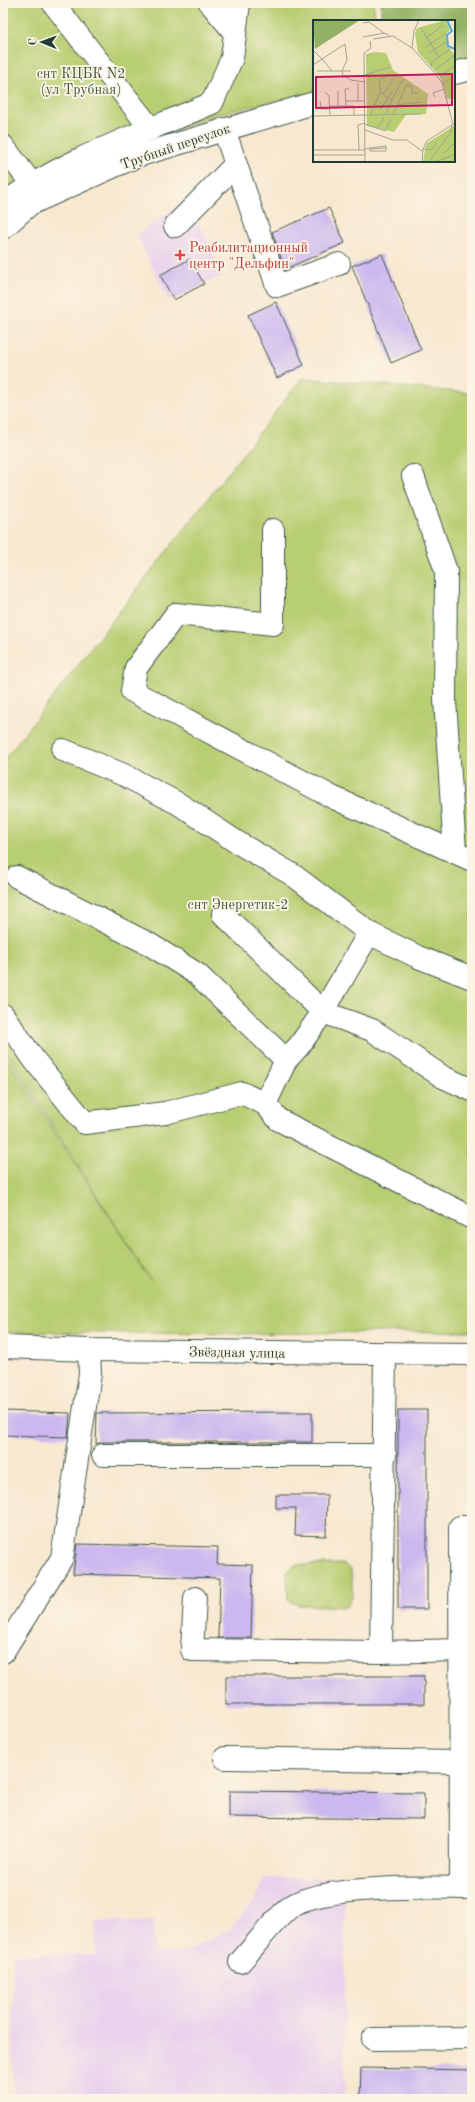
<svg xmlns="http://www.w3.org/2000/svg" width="475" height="2102" font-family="'Old Standard TT',serif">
<rect width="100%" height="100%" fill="#fcf5e5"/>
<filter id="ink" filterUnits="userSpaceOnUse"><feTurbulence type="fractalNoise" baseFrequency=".025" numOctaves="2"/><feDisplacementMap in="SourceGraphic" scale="8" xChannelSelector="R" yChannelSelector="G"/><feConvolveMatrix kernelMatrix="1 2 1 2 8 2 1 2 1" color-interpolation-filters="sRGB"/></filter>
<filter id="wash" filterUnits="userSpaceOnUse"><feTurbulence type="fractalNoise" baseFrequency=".012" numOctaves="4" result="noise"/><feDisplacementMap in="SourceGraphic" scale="16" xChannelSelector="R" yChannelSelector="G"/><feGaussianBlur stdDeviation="0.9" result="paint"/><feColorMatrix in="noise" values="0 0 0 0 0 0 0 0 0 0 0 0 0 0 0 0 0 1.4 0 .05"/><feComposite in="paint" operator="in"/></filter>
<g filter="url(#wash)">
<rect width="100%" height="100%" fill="#f8e8d0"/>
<g fill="#e9d2ed">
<path d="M187,199l36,76 -55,25 -31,-66z"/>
<path d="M264,1878h81v221h-332v-145h82v-33h59v32l31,-1 46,-23 24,-30z"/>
</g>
<g fill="#b8ce72" stroke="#6c8653">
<path d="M3,3h371l1,18h-61v72l-97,21 -178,68 -36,30z"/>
<path d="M302,378l170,15v938l-234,3 -235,-2v-280l148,229 -148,-234v-286z"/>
<path d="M344,1564l7,6 2,26 -7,11 -48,-2 -10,-5 -1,-28 8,-7z"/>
</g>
<path fill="#92b164" stroke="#58774c" d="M381,3h91v54l-18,5v-41h-73z"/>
<g id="blocks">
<g fill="#ccb8ef">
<path d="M329,208l16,35 -60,26 -13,-37z"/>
<path d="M382,254l39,96 -30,13 -39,-97z"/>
<path d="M190,259l14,25 -30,16 -14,-25z"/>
<path d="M276,302l28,63 -27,13 -29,-63z"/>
<rect x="398" y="1410" width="29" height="199"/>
<path d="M3,1411l67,2 -2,24 -65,-2z"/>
<path d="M312,1412v30h-209l-7,2 1,-31z"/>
<path d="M276,1495h51l-1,41 -31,-1 1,-27h-20z"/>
<path d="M77,1544l141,3 -1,17 36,1 -2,73h-33l2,-60 -147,-4z"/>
<rect x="226" y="1676" width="198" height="28"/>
<path d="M229,1791l195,2v26l-195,-2z"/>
<path d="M361,2068l111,2v28l-112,-1z"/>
</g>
</g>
</g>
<g filter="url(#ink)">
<use href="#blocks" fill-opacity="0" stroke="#40574b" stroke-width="1"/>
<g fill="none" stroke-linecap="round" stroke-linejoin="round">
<g stroke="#40574b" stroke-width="24">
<g id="minor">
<path d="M53,3l98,126"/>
<path d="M210,3l25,30"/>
<path d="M454,73l18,-4"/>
<path d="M224,129l53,157 62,-22"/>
<path d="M3,146l28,37"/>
<path d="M3,204c63,-46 138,-70 209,-101l20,-45 7,-55"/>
<path d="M175,226l60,-61"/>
<path d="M3,228l27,-24 107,-48 177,-53"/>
<path d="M413,476l33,95 -1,129 10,152"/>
<path d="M273,530v94l-97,-10 -40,54 -4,23 200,106 140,63"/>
<path d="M63,750l61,25 55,29 56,37 58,34 78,59 -6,6 -42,72 -24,34 -13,14 -21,44"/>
<path d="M17,877l132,67 48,30 89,86"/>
<path d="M223,914l100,98 49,18 71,47 29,13"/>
<path d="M371,934l47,23 54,21"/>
<path d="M3,1015l32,46 50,62 80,-10 77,-20 23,11 14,16 193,98"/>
<path d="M3,1347l86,3 383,4"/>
<path d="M103,1455h282"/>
<path d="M195,1598l-3,52 189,2 79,-2"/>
<path d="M3,1652l59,-94 28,-184 -1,-24"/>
<path d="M381,1652l4,-298"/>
<path d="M225,1758l234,4"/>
<path d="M461,1888l-1,-361h12"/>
<path d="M240,1962c16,-17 31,-39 49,-54 26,-23 145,-21 183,-20"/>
<path d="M373,2039l99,-1"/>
</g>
</g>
<use href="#minor" stroke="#fff" stroke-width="22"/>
</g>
</g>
<path fill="#e0444e" stroke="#fcf5e5" stroke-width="1.5" d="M178 249h4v4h4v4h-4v4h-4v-4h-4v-4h4z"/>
<g text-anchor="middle" stroke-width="3.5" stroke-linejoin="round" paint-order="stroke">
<g font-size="14" fill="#3e5a40" stroke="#fcf5e5">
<text x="81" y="78">снт КЦБК N2<tspan x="81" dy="16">(ул Трубная)</tspan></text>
<text x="238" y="909">снт Энергетик-2</text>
</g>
<g font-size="14" fill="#1f3d34" stroke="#fcf5e5">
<text transform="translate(175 146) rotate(-19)" y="5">Трубный переулок</text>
<text transform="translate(237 1352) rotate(1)" y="5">Звёздная улица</text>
</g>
<g font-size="14" fill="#be3a42" stroke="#fcf5e5" text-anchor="start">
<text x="189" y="252">Реабилитационный<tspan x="189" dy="16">центр "Дельфин"</tspan></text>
</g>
</g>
<g transform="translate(313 20)">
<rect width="142" height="142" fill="#f8e8d0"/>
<path d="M133,0l4,10 -4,4 2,12 7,10v42l-8,1 -7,-22 -22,-25 -3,-18 2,-6zM62,32l11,1 7,17 35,24 -2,20 -20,1 -12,17 -27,-6 -1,-72zM142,105v37h-32l3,-18z" fill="#b8ce72"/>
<path d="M0,0h47l-45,29z" fill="#92b164"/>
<path fill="none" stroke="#57aed4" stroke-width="2" d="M134,0l5,11 -5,4 1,11 7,3"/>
<path fill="none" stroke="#a1a492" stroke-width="1" d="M50,3l6,-1 15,11M108,8l18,29 -8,6 1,4M50,17l21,-4 5,2M113,18l17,-13M60,19l20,-3 19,12 21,23 9,12 11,41M99,28l2,-17 5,-11M112,28l21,-15M0,30l9,9 -9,6M115,33l19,-11M126,37l11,-8M122,50l20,-15M4,51h34M19,51l-10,-12 23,-15 2,16 -5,11 1,4 8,5 14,2M52,55l25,-8M127,57l15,-12M45,63v18M130,64l12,-9M25,71v15M12,72l4,4 1,20M68,73l11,7 11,-21M70,74l12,-17M122,77l-2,-4 11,-4M7,81l1,8h9M32,81h20M84,85l24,-3M17,86h24v9M33,86l-1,-17h4M67,90l13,-20M57,95l11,-24 -2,-10 11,-8M72,95l7,-15M80,95l14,-31 5,3v6h6M0,96l108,-2M52,104l20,7 6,-12M64,109l7,-11M52,110l28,10h14l15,11M57,128l16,-2v2M52,129l5,-1v3h16v-3M57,129l16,-1M110,129l8,1 6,-7M0,130h52M46,130l-1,-25 7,-2M131,133l11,-10M0,135h52M52,142l-1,-109 7,-5 -1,-7M109,142l1,-13 4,-8 28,-18M116,142l22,-30 1,-7M123,142l19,-8"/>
<path fill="#c2185b" fill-opacity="0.15" stroke="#c2185b" stroke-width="2" d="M139,54v31l-136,3v-31z"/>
<rect width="142" height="142" fill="none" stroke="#1f3d34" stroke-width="2"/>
</g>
<rect width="475" height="2102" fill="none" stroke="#fcf5e5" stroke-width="16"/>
<g transform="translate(42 42) rotate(271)" stroke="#fcf5e5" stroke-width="3" paint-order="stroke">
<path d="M0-3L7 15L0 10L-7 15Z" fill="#1f3d34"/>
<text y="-6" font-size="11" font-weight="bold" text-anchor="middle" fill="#1f3d34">С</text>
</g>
</svg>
